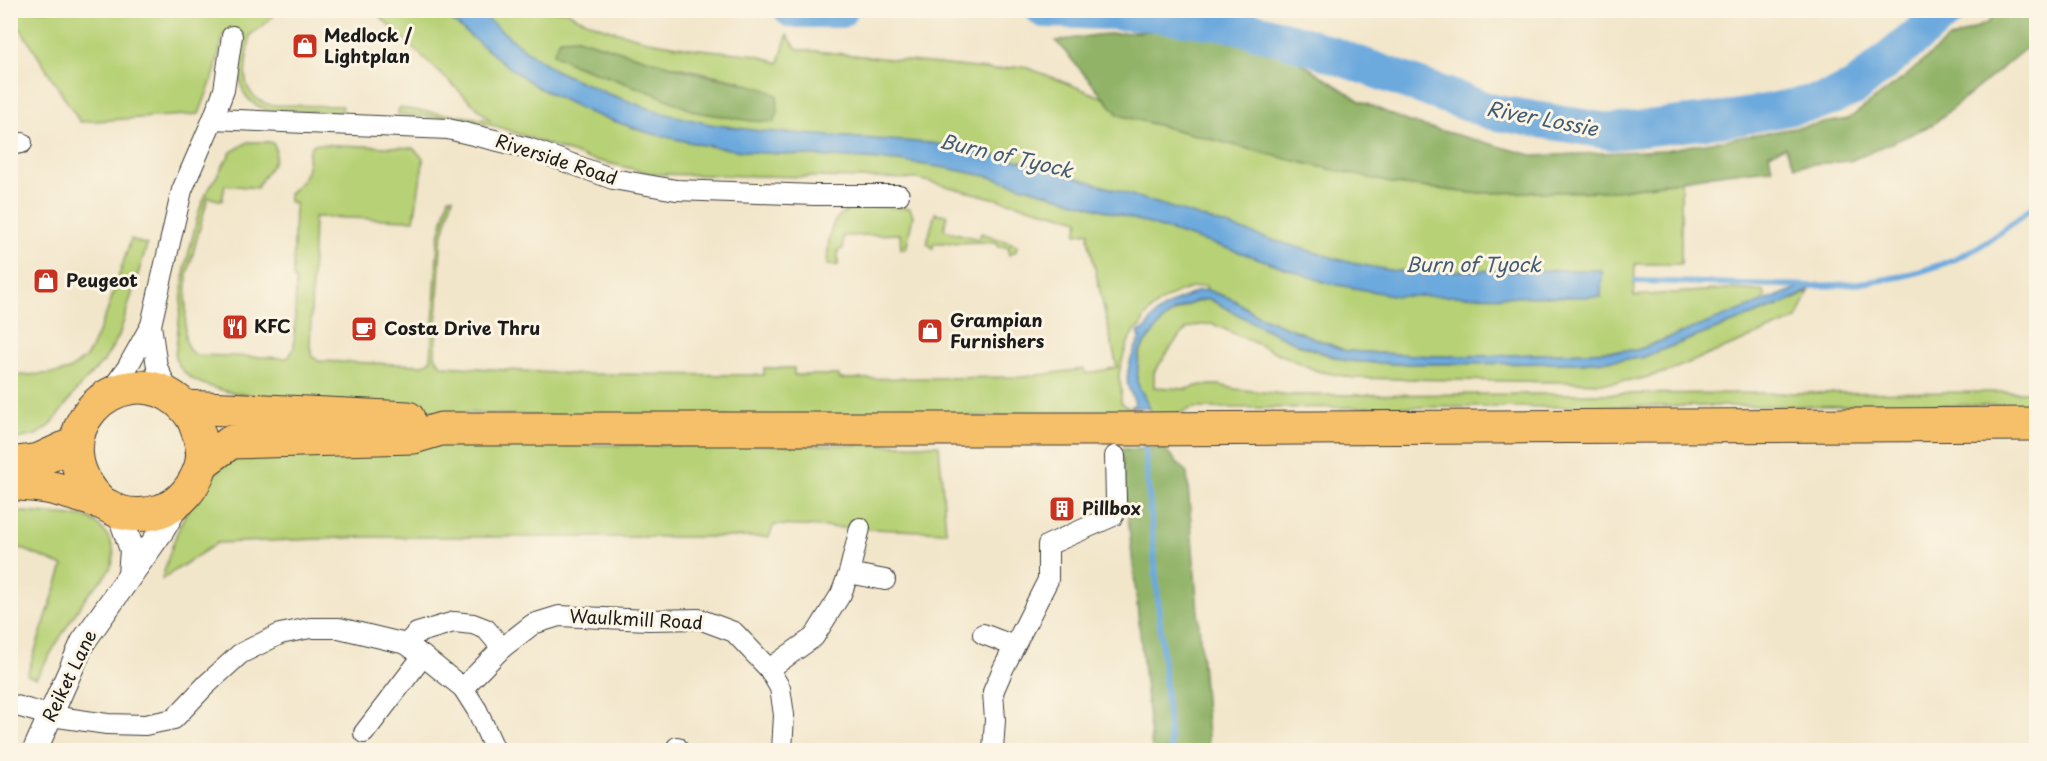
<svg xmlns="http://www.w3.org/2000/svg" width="2047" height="761" font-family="'Playpen Sans',sans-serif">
<rect width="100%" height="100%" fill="#fcf5e5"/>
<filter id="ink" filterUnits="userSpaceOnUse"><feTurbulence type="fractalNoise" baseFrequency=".0167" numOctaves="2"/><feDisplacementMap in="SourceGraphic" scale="12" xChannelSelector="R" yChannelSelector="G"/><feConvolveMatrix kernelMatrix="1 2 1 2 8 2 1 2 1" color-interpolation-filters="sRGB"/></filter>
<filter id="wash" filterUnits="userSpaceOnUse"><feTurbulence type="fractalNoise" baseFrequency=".008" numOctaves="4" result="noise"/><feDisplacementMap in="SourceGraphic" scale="24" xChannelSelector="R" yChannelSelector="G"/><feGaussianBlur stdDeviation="1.35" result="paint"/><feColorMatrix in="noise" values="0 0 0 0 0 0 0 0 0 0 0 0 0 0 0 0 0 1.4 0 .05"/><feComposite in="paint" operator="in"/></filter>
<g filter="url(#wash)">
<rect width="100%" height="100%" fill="#f2e6ca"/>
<g fill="#b7d176" stroke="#6a7649" stroke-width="1.5" fill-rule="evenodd">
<path d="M11,10l266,1 -14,15 -13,9c-3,29 -16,60 21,70l71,1v6l-74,-2c-38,-11 -28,-44 -24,-75h-21l-8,37 -16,42 -119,8 -69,-108z"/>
<path d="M373,10l194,1 7,5 30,12 45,13 40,7 68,7 22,8 8,-28 10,14 197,21 29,-4 81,32 15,17 172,45 105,24 75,9 145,-2 65,-10v83h-46l-1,32 95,-7 33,2 3,2 -1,9 -127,48 -147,6h-58l-86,-5 -89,-36 -25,-16 -25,-9 -1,-4c-22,1 -47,13 -61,31 -2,2 -2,6 -3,8 -2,3 -6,4 -8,6 -6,8 -16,39 -15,48 0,3 2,6 2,9 2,11 -6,17 11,20l-2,1 1,7 -545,2 -188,-8 -165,-17c-23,-6 -50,-11 -58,-36l10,-89 14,-57 7,-17 25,-42 17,-10h22l4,2c7,18 -11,29 -17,44l-32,-3 -3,16 -14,-4 -21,79 -2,61 3,12 8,6 90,3 3,-1 5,-9 2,-66 -3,-5 2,-74 -6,-1v-8c6,-6 15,-14 18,-23 3,-10 -2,-20 7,-27l99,4 10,10v5l-9,57 -100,-3 -4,130 2,9 7,5 104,4 8,-6 7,-119 11,-43h4l-12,44 -6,115 5,8 4,2 129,8 191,1v-7h30v7h45v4l185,-2 60,-8 2,5 31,-7 -29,-129 1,-6 -13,2 3,-14 -161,-41 -263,-5 -69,-16 -90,-32 -48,-8 -50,-4 1,-6 91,12zM577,38l87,26 77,17 37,31 -4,10 -121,-29 -78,-28 -22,-11z"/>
<path d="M864,206l46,2 3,8 -7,33h-5l-1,-15 -57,2v13l-5,1v15h-11c2,-29 0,-55 37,-59z"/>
<path d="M935,213l12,2 -3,15 35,9 2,-6 36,12 -1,6 -7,4v-8h-11l-1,-5 -63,1 -1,6 -6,-6z"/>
<path d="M131,239l16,6 -28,91 -15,25 -25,26 -29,39 -14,9 -25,5v-64l47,-3 11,-3 16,-12 5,-7 17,-39z"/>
<path d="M1809,292l-12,27 -131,53 -26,7 -32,4 -254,-5 -37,-7 -104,-47 -13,1 -12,3 -11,11 -23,33v15l32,2 15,-4h18l16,4 57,6 744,-3v13l-844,3 -20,9 -21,1c0,-17 -13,-23 -14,-38 -4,-42 34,-74 72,-81l91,46 30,11 17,5 48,3 184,-1 62,-5 149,-57z"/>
<path d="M347,445h592l7,87 -172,-7 -5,12h-401l-151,6 -55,36c13,-47 32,-104 82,-124z"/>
<path d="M11,511l75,6c17,8 34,30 25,49 -5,13 -19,22 -26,33 -18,25 -33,53 -49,79l-9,-3 36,-109 -52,-22z"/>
</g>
<g fill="#91b367" stroke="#566842" stroke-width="1.5">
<path d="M1994,11h42v29l-104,85 -82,36 -55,5 -10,-19 -16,7 3,15 -46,4 -110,18 -145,2 -75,-9 -105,-24 -172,-45 -63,-74 40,-6 82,-6 104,21 78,51 49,21 126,34 130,-6 183,-31 58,-43 40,-35 43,-19z"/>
<path d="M577,38c40,12 80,25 120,35 28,7 55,9 80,22l1,17 -4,10 -22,-1 -56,-9 -43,-19 -78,-28 -22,-11 7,-15z"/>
<path d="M1164,448l23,25 22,277h-57l-31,-301z"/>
</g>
<g fill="#6ca9dd" stroke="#44627c" stroke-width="1.5">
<path d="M440,11h38l46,38 31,21 51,23 56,20 48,11 50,7 172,12 99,20 245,78 76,22 42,8 208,-1 -1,27 -204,-1 -70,-13 -76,-27 -124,-39 -137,-40 -44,-9 -49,-7 -148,-9 -47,-7 -53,-12 -59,-20 -53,-26 -30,-21z"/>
<path d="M1806,285h12l-28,16 -149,57 -62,5 -184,1 -48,-3 -47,-16 -37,-17 -54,-29 -12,2 -21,9 -12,10 -20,24 -5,10 -2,28 13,26 -19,-1 4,-3c-1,-7 -6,-12 -7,-18 -3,-15 5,-35 12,-47l-2,-7 9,-4 4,-8 6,-7 17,-11 24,-11 9,-1 25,9 25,16 89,36 86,5h58l147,-6z"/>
</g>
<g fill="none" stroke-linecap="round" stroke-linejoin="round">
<g stroke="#6ca9dd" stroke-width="6">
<path d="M1636,281l177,5c53,-1 113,-10 160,-36 23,-13 44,-30 63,-46"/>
<path d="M1144,437l27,313"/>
</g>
<g stroke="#6ca9dd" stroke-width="36">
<path d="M792,10h48"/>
<path d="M1044,10l103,3 84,11 80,23 181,65 121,20 121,-14 89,-17 31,-13 95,-78"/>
</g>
</g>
</g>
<g filter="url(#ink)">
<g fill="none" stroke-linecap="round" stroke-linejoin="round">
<g stroke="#3c3a36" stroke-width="22">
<g id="minor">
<path d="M213,119l235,10 80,19 85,31 63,11 139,5h84"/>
<path d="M10,145l12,-2"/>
<path d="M151,325l6,42 14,29"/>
<path d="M109,393l18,-25 24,-43 31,-135 31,-71 11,-29 8,-54"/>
<path d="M849,573l36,7"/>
<path d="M983,634l31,12"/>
<path d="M406,644l11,-11 37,-11 19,2 13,5 16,19"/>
<path d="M769,669l45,-32 27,-43 8,-21 11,-45"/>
<path d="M463,688l39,-40 31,-24 26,-8 90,4 50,-1 35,13 35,37 11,19 4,27 -2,35"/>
<path d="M10,704l41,12 56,8 38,1 29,-6 32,-34 34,-31 40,-20 30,-6h29l67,16 17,12 40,32 14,22 18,40"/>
<path d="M364,733l59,-77"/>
<path d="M676,750l1,-3"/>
<path d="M993,750l2,-30 -2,-28 10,-23 45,-89v-35l65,-29 3,-15 -1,-45"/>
</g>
</g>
<g stroke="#3c3a36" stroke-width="26">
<g id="tertiary">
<path d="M119,512l13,38 -2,25"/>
<path d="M35,750l48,-108 80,-113 17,-29"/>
</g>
</g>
<g stroke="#3c3a36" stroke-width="35">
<g id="trunk">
<path d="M185,407l223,11"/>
<path d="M202,463l29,-21 183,-5 27,-8h690l905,-5"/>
<path d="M10,464l29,-4 37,-17"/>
<path d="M10,483c15,2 31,2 46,6 14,4 29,8 43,13 7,2 13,7 21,10 12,4 28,3 40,-1 21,-6 35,-26 41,-45 4,-14 0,-27 -5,-40 -3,-10 -10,-18 -18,-25 -60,-47 -144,35 -77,101"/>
</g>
</g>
<use href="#minor" stroke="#fff" stroke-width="20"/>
<use href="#tertiary" stroke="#fff" stroke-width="24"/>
<use href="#trunk" stroke="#f6c06b" stroke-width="33"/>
</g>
</g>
<defs>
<g id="shop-square" transform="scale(1.35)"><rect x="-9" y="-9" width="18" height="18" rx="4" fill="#c8321e" stroke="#fcf5e5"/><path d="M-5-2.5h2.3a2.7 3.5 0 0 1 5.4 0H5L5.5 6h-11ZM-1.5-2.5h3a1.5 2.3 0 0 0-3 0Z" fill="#fff"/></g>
<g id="restaurant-square" transform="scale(1.35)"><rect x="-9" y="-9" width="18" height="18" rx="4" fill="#c8321e" stroke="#fcf5e5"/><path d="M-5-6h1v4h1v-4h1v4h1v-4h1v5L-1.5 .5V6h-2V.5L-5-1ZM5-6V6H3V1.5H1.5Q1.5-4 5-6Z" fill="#fff"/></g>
<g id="cafe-square" transform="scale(1.35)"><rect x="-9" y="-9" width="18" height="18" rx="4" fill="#c8321e" stroke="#fcf5e5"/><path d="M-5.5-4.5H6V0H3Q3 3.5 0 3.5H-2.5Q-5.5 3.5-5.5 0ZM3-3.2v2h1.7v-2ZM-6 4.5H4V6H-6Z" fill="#fff"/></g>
<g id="building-square" transform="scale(1.35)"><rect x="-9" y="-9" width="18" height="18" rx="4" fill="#c8321e" stroke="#fcf5e5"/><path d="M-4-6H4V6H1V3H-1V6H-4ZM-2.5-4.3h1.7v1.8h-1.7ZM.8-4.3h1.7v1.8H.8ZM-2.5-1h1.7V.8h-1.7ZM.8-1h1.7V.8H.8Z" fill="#fff"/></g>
</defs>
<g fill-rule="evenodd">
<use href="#shop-square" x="305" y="46"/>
<use href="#shop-square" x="46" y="281"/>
<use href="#restaurant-square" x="235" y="327"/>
<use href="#cafe-square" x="364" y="329"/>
<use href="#shop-square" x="930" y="331"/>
<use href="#building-square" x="1062" y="509"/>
</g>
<g text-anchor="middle" stroke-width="6" stroke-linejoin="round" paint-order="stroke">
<g font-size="18" font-weight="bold" fill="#1c1c1c" stroke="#fcf5e5" text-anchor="start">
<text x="324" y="42">Medlock /<tspan x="324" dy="21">Lightplan</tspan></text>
<text x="66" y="287">Peugeot</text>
<text x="950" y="327">Grampian<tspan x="950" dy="21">Furnishers</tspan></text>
<text x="254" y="333">KFC</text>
<text x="384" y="335">Costa Drive Thru</text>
<text x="1082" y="515">Pillbox</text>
</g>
<g font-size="18" fill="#1c1c1c" stroke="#fcf5e5">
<text transform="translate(556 160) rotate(18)" y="6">Riverside Road</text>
<text transform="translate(636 620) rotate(3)" y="6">Waulkmill Road</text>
<text transform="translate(70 676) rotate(-64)" y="6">Reiket Lane</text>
</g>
<g font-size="20" font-style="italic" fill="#405b73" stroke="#fcf5e5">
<text transform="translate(1542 119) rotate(11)" y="7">River Lossie</text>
<text transform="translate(1006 156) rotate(13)" y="7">Burn of Tyock</text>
<text x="1473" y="272">Burn of Tyock</text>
</g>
</g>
<rect width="2047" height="761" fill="none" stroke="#fcf5e5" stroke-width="36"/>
</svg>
